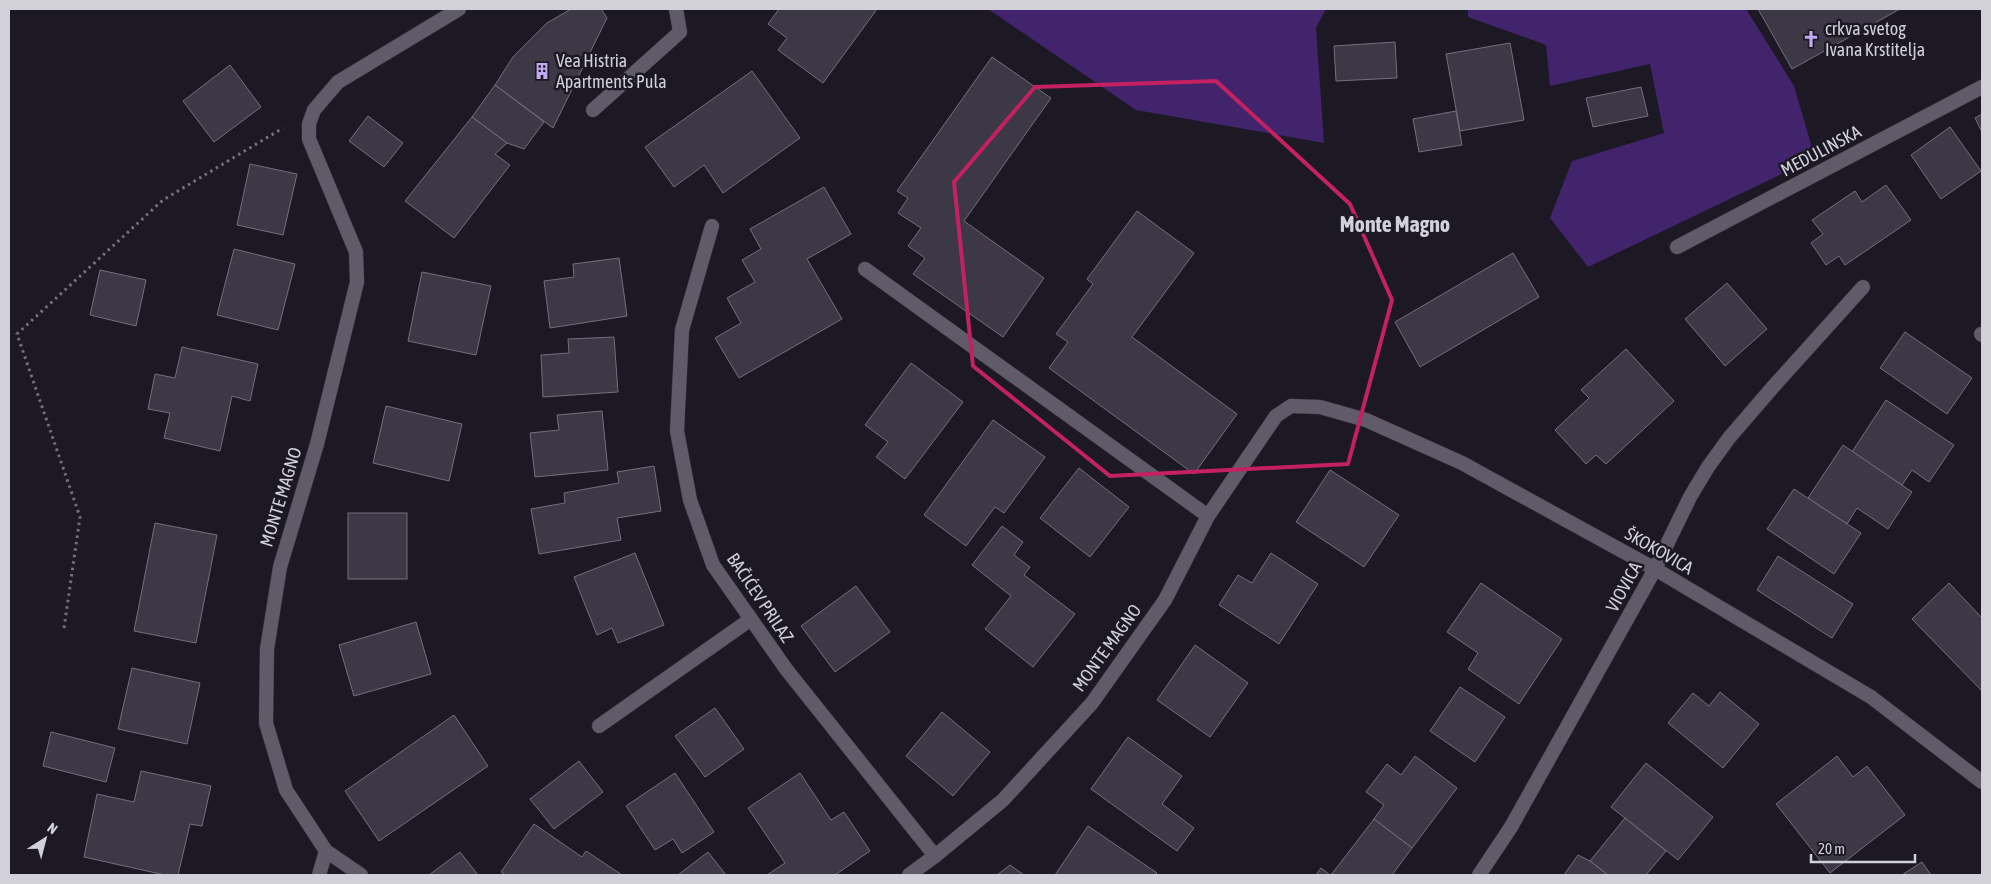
<svg xmlns="http://www.w3.org/2000/svg" width="1991" height="884" font-family="'Asap Condensed',sans-serif">
<rect width="100%" height="100%" fill="#1c1924"/>
<g fill="#41246c">
<path d="M988,9h338l-10,19 8,115 -188,-33z"/>
<path d="M1468,9h278l48,77 21,72 -227,109 -38,-49 22,-57 92,-28 -14,-69 -100,22 -4,-41 -78,-28z"/>
</g>
<g fill="#3c3845" stroke="#736f7e">
<path d="M571,9h30l6,9 -54,110 -58,-43 18,-28 34,-34z"/>
<path d="M779,9h98l-54,74 -45,-33 9,-12 -19,-14z"/>
<path d="M1758,9h142l-108,60z"/>
<path d="M1395,42l2,36 -61,3 -2,-35z"/>
<path d="M1510,43l14,77 -64,11 -14,-77z"/>
<path d="M992,57l59,41 -87,123 80,57 -41,59 -90,-63 12,-16 -17,-12 13,-18 -23,-15 10,-15 -11,-7z"/>
<path d="M230,65l31,42 -47,35 -31,-41z"/>
<path d="M752,71l48,67 -77,55 -19,-28 -30,22 -29,-40z"/>
<path d="M495,85l49,37 -20,27 -17,-6 -35,-26z"/>
<path d="M1641,87l7,29 -55,11 -7,-29z"/>
<path d="M1456,111l6,34 -43,7 -6,-33z"/>
<path d="M1982,114v18l-7,-14z"/>
<path d="M368,116l35,27 -19,24 -35,-26z"/>
<path d="M472,117l35,26 -12,11 15,11 -56,73 -49,-37z"/>
<path d="M1950,127l31,44 -40,28 -30,-44z"/>
<path d="M250,164l47,10 -14,61 -46,-10z"/>
<path d="M1886,185l25,35 -66,45 -6,-9 -13,9 -15,-22 12,-9 -11,-14 43,-29 7,11z"/>
<path d="M824,187l27,47 -44,25 35,60 -103,59 -24,-40 26,-15 -14,-25 28,-16 -13,-22 19,-11 -11,-20z"/>
<path d="M1137,211l57,42 -62,84 105,77 -43,60 -145,-106 19,-26 -12,-8 37,-50 -6,-5z"/>
<path d="M234,249l61,15 -17,66 -61,-15z"/>
<path d="M1513,253l26,44 -119,70 -25,-45z"/>
<path d="M619,258l8,58 -77,12 -6,-47 30,-4 -1,-13z"/>
<path d="M100,270l46,10 -10,46 -46,-11z"/>
<path d="M422,272l69,14 -15,69 -68,-14z"/>
<path d="M1727,283l40,46 -42,37 -40,-47z"/>
<path d="M1905,332l67,46 -25,36 -67,-46z"/>
<path d="M614,337l4,55 -75,5 -2,-42 28,-2 -1,-14z"/>
<path d="M182,347l76,17 -8,37 -18,-5 -12,55 -56,-13 6,-25 -22,-4 7,-35 20,4z"/>
<path d="M1626,349l48,52 -68,63 -10,-9 -10,9 -31,-34 34,-32 -8,-8z"/>
<path d="M911,363l52,39 -58,77 -29,-22 12,-15 -23,-17z"/>
<path d="M1886,400l68,45 -25,37 -17,-12 -10,15 -50,-33z"/>
<path d="M386,406l76,18 -13,57 -76,-18z"/>
<path d="M602,411l6,59 -73,7 -5,-44 29,-3 -2,-15z"/>
<path d="M993,420l52,37 -41,56 -9,-6 -29,39 -42,-31z"/>
<path d="M1843,445l69,47 -24,37 -31,-21 -10,16 -39,-26z"/>
<path d="M654,466l7,45 -44,7 4,22 -82,14 -8,-45 34,-6 -1,-10 55,-10 -2,-11z"/>
<path d="M1079,468l50,39 -39,50 -50,-39z"/>
<path d="M1330,470l69,45 -35,52 -68,-45z"/>
<path d="M1794,489l67,44 -27,41 -67,-45z"/>
<rect x="348" y="513" width="59" height="66"/>
<path d="M155,523l62,12 -21,108 -62,-12z"/>
<path d="M1002,526l21,16 -9,13 16,12 -6,8 51,39 -42,53 -48,-38 26,-33 -39,-31z"/>
<path d="M635,553l29,72 -46,18 -6,-15 -15,7 -23,-58z"/>
<path d="M1271,553l47,31 -39,60 -60,-39 19,-30 14,8z"/>
<path d="M1778,556l75,48 -21,34 -75,-48z"/>
<path d="M1481,583l81,56 -43,65 -51,-35 10,-16 -31,-21z"/>
<path d="M1949,583l33,35v73l-70,-72z"/>
<path d="M856,586l34,46 -55,40 -34,-46z"/>
<path d="M416,622l15,52 -77,22 -15,-51z"/>
<path d="M1195,645l53,38 -38,54 -53,-37z"/>
<path d="M132,668l68,15 -13,61 -69,-15z"/>
<path d="M1460,687l45,30 -30,45 -45,-31z"/>
<path d="M1720,692l39,32 -36,44 -55,-45 25,-30 16,13z"/>
<path d="M715,708l29,41 -39,28 -30,-41z"/>
<path d="M942,712l48,40 -37,44 -47,-40z"/>
<path d="M454,715l34,51 -109,75 -34,-50z"/>
<path d="M51,732l64,16 -9,34 -63,-16z"/>
<path d="M1128,737l54,39 -20,28 32,24 -17,23 -86,-62z"/>
<path d="M1415,756l42,32 -45,60 -38,-29 10,-14 -18,-13 21,-28 14,11z"/>
<path d="M1837,756l16,21 14,-11 38,49 -75,58 -54,-69z"/>
<path d="M579,761l24,31 -49,37 -24,-30z"/>
<path d="M1646,763l67,54 -35,43 -67,-53z"/>
<path d="M141,771l70,15 -9,40 -12,-2 -12,51h-13l-81,-18 13,-63 37,8z"/>
<path d="M675,773l39,59 -32,21 -9,-14 -18,11 -29,-44z"/>
<path d="M800,773l31,47 13,-8 26,39 -35,24h-68l18,-12 -37,-55z"/>
<path d="M1625,818l41,33 -20,24h-38l-18,-14z"/>
<path d="M1374,819l38,29 -20,27h-61z"/>
<path d="M534,824l48,33 4,-6 36,24h-116l-5,-3z"/>
<path d="M1088,826l69,47 -2,2h-100z"/>
<path d="M460,852l18,23h-49z"/>
<path d="M708,852l18,23h-48z"/>
<path d="M1578,855l12,6 18,14h-44z"/>
<path d="M1922,862l9,13h-29z"/>
<path d="M1010,865l14,10h-27z"/>
<path d="M1321,868l9,7h-14z"/>
</g>
<g fill="none" stroke-linecap="round" stroke-linejoin="round">
<g stroke="#38353e" stroke-width="15">
<g id="service">
<path d="M593,110l87,-78 -4,-23"/>
<path d="M1981,334l1,1"/>
<path d="M599,726l152,-107"/>
</g>
</g>
<g stroke="#38353e" stroke-width="15">
<g id="minor">
<path d="M712,226l-30,104 -5,101 13,69 23,65 73,104 149,187"/>
<path d="M1677,247l305,-160"/>
<path d="M865,269l343,247"/>
<path d="M319,875l7,-24"/>
<path d="M361,875l-35,-24 -40,-61 -20,-67 1,-74 13,-82 37,-123 40,-162 -1,-30 -47,-113v-15l5,-14 24,-28 121,-73"/>
<path d="M909,875l26,-19 68,-56 89,-97 73,-103 43,-84 68,-100 15,-10 29,1 46,13 96,43 193,106 216,128 111,85"/>
<path d="M1479,875l32,-48 144,-258 35,-72 18,-30 21,-29 43,-50 91,-101"/>
</g>
</g>
<path stroke="#73717a" stroke-width="3" stroke-dasharray="2.5 4" stroke-linecap="butt" d="M64,628l16,-111 -63,-183 146,-134 120,-72"/>
<use href="#service" stroke="#5f5b69" stroke-width="14"/>
<use href="#minor" stroke="#5f5b69" stroke-width="14"/>
</g>
<path fill="none" stroke="#c32161" stroke-width="4" stroke-linejoin="round" d="M1216,81l134,123 42,96 -44,164 -238,12 -137,-110 -19,-184 81,-95z"/>
<defs>
<g id="church-bare" transform="scale(1.35)"><path d="M-1.2-6h2.4v3.5h3.3v2.4h-3.3V6h-2.4V-.1h-3.3v-2.4h3.3Z" fill="#c0a8f3" stroke="#1c1924" stroke-width="2.5" paint-order="stroke"/></g>
<g id="building-bare" transform="scale(1.35)"><path d="M-4-6H4V6H1V3H-1V6H-4ZM-2.5-4.3h1.7v1.8h-1.7ZM.8-4.3h1.7v1.8H.8ZM-2.5-1h1.7V.8h-1.7ZM.8-1h1.7V.8H.8Z" fill="#c0a8f3" stroke="#1c1924" stroke-width="2.5" paint-order="stroke"/></g>
</defs>
<g fill-rule="evenodd">
<use href="#church-bare" x="1811" y="39"/>
<use href="#building-bare" x="542" y="71"/>
</g>
<g text-anchor="middle" stroke-width="5" stroke-linejoin="round" paint-order="stroke">
<g font-size="18" fill="#d2d0d8" stroke="#1c1924" text-anchor="start">
<text x="1825" y="35">crkva svetog<tspan x="1825" dy="21">Ivana Krstitelja</tspan></text>
<text x="556" y="67">Vea Histria<tspan x="556" dy="21">Apartments Pula</tspan></text>
</g>
<g font-size="18" fill="#d2d0d8" stroke="#1c1924">
<text transform="translate(1821 151) rotate(-28)" y="6">MEDULINSKA</text>
<text transform="translate(281 497) rotate(-73)" y="6">MONTE MAGNO</text>
<text transform="translate(1659 551) rotate(30)" y="6">ŠKOKOVICA</text>
<text transform="translate(1624 587) rotate(-61)" y="6">VIOVICA</text>
<text transform="translate(760 598) rotate(56)" y="6">BAČIĆEV PRILAZ</text>
<text transform="translate(1107 648) rotate(-54)" y="6">MONTE MAGNO</text>
</g>
<g font-size="22" font-weight="bold" fill="#d2d0d8" stroke="#1c1924">
<text x="1395" y="232">Monte Magno</text>
</g>
</g>
<rect width="1991" height="884" fill="none" stroke="#d2d0d8" stroke-width="20"/>
<g transform="translate(45 839) rotate(36)" stroke="#1c1924" stroke-width="4" paint-order="stroke">
<path d="M0-4L9 19L0 12L-9 19Z" fill="#d2d0d8"/>
<text y="-8" font-size="14" font-weight="bold" text-anchor="middle" fill="#d2d0d8">N</text>
</g>
<path d="M1811 854v8h104v-8" fill="none" stroke="#d2d0d8" stroke-width="2.5"/>
<text x="1818" y="854" font-size="15" fill="#d2d0d8" stroke="#1c1924" stroke-width="4" paint-order="stroke">20 m</text>
</svg>
